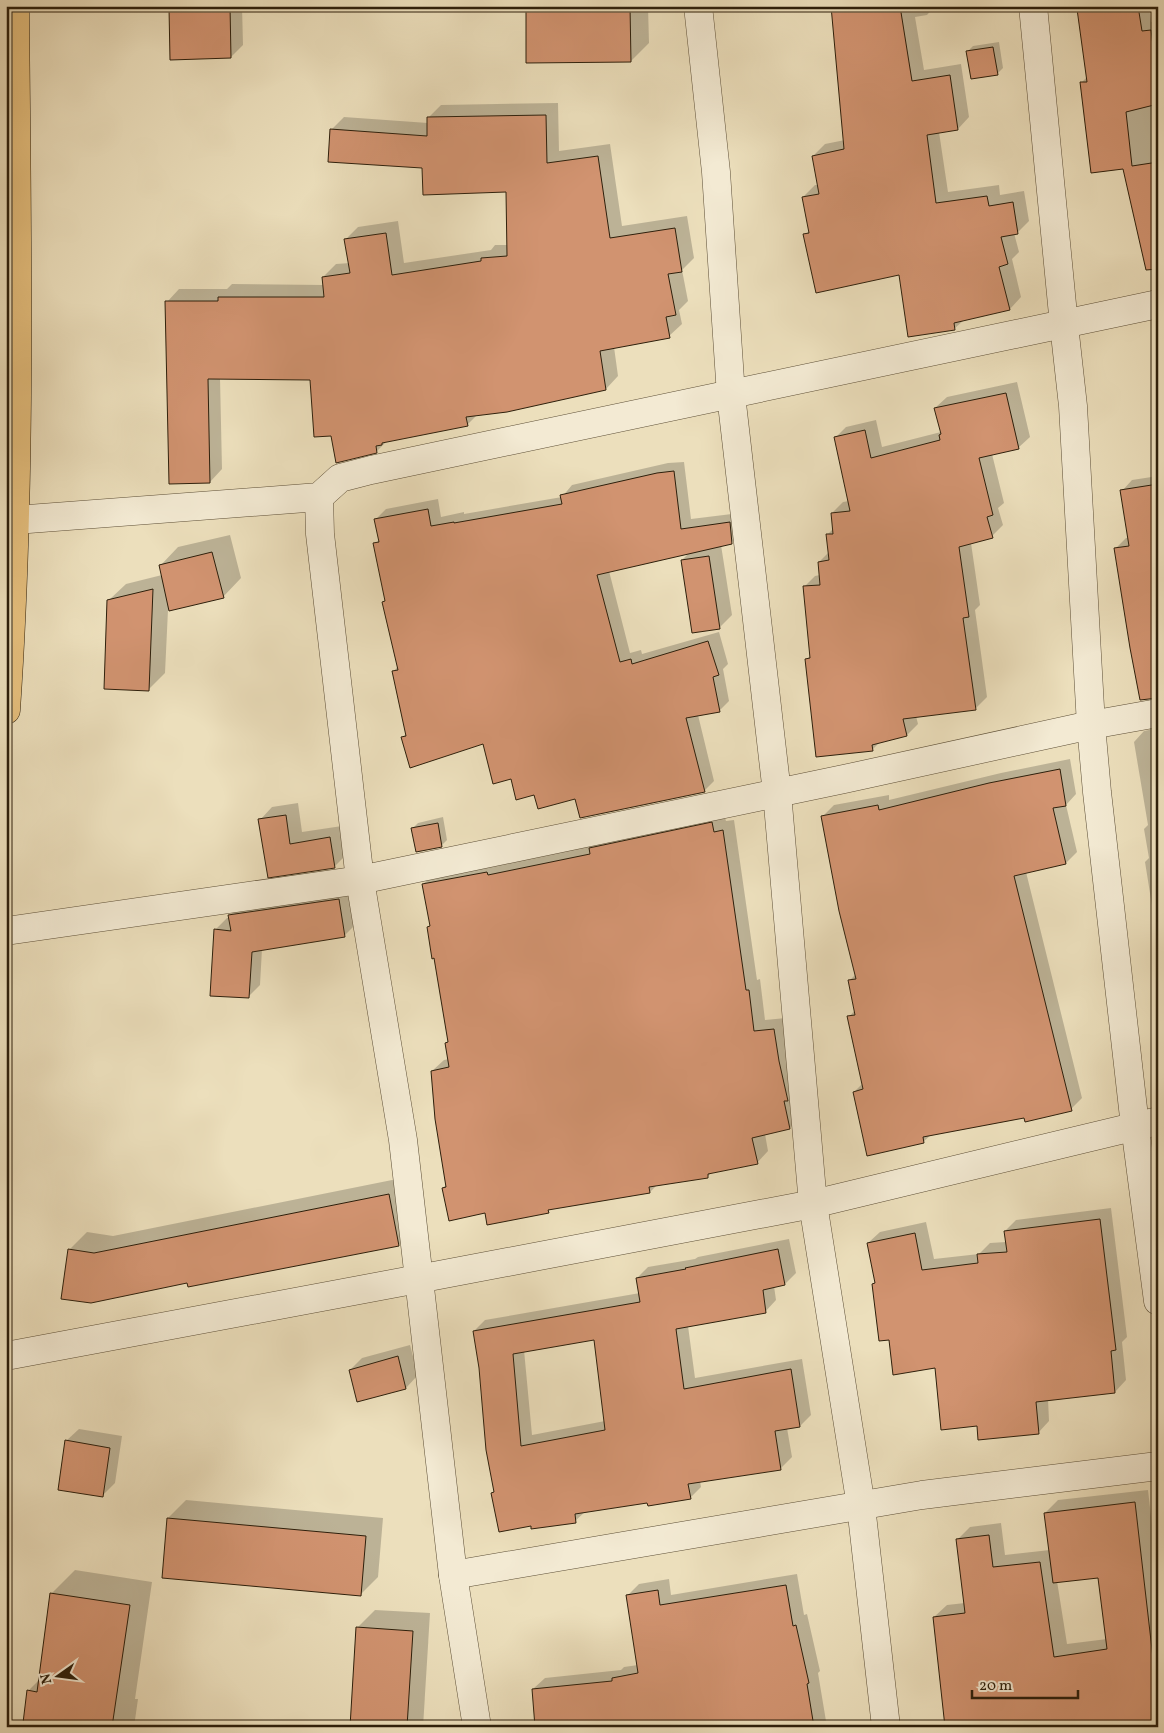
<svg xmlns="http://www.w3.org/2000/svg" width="1164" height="1733" font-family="Vollkorn,serif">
<rect width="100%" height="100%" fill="#ecdfbc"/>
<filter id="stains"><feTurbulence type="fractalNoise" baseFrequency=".004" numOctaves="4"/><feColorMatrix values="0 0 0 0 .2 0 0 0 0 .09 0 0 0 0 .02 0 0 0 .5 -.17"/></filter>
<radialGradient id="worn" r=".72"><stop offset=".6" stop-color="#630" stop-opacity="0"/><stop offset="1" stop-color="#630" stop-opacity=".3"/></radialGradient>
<g fill="#0003" fill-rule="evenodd">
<path d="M172,6h70l1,39 -12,12 -61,-49z"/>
<path d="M538,6h110l1,37 -18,18z"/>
<path d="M832,6h103l-8,9 -12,2 9,53 37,-6 8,53 -11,12 -19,3 9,60 51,-7 1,10 24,-4 5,30 -12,12h-3l5,19 -7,7 9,38 -11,12 -46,11 -10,9 -54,-56 -95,-38 5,-5 -7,-33 12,-12h3l-5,-29 12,-12 20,-4z"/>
<path d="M1078,6h71l2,16h7l-1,260 -19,-53 -14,-61 -43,-85 7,-7z"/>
<path d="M999,42l4,26 -6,6 -30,-22 6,-6z"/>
<path d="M558,103l1,48 51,-7 12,82 65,-10 7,42 -12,12 6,31 -9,9 3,14 -13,12 -55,11 4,29 -12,13 -129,26 -10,10 -80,16 -11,11 -44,-17 -21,-57h-91l2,91 -12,13 -43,-180 12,-13h48l5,-5 92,1 -1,-8 13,-13 14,-1 -4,-24 12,-12 40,-6 6,42 87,-13 4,-5h13l-1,-54 -84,-24 -92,-37 13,-13 84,6v-5l13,-13z"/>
<path d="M1017,382l13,55 -12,11 -26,6 12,49 -6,5 5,17 -11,11 -21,7 9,62 -5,5 12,87 -11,11 -60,8 2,8 -11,11 -27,7 -8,8 -65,-91 4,-4 -7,-68 11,-11 5,-1 -1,-13 10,-10 -2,-17 7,-7 -2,-15 11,-11 6,-1 -14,-63 11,-11 30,-7 6,27 59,-15 -6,-24 12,-11z"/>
<path d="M684,462l7,57 49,-6 2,19 -10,10 -11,3 11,70 -12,12 -27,5 -11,-72 8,-8 -81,19 21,82 11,-3 1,4 77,-22 9,32 -5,5 6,32 -10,10 -21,4 16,66 -10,10 -128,6 -41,-4 -24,-15 -27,-35 -82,-5 5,-5 -13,-62 4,-5 -15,-64 3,-2 -11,-56 5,-5 -4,-20 10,-10 52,-10 3,18 23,-5v2l98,-17 10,-12 96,-22z"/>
<path d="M1158,476v221l-43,-148 11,-11h3l-7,-47 10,-11z"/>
<path d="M230,535l11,43 -18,19 -55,13 -3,63 -17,17 -39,-90 17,-16 36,-9 -2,-9 18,-19z"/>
<path d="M1158,721v222l-13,-81 4,-4 -5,-29 4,-4 -14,-83 10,-11 5,-1z"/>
<path d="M1070,759l6,35 -10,11 11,47 -11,11 -40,9 56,226 -11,11 -46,7 -93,18 -9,8 -69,-50 9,-9 -14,-66 6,-7 -5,-30 6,-6 -33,-158 11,-11 55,-10v5l112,-27z"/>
<path d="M298,803l4,29 40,-6 5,28 -13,13 -65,9 -9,-56 12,-13z"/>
<path d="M723,812l3,9 8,-1 23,160 3,-1 5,41 21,-2 15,99 -11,11 -25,6 3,17 -11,12 -45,9 -5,5 -50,8 -7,7 -99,16 -3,3h-62l-43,-23 4,-4 -15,-113 12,-11 5,-1 -2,-16 2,-2 -21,-114 3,-2 -8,-41 12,-11z"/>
<path d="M443,817l4,23 -6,6 -28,-18 5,-5z"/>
<path d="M350,888l6,36 -12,12 -82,13 -2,36 -12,12 -33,-67 12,-12h3v-3l11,-11z"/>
<path d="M407,1177l10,50 -18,18 -211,37 -119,-32 18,-18 26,4z"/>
<path d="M1111,1208l16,129 -5,5 4,38 -11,12 -67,7 1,22 -11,12 -60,-8 -42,-58 -46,-28 -16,-55 2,-2 -8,-39 12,-11 46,-10 8,37 45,-5 11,-11 16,-1 -1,-11 11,-11z"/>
<path d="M789,1239l7,34 -11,11 -11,2 2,14 -11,12 -77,14 7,52 107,-19 9,56 -11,11 -13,2 5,29 -11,11 -81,13 1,6 -11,11 -42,4 -62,9 -11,10 -43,4 -39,-32 2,-2 -15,-123 -6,-37 11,-11 155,-27 -3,-15 11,-11 47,-8 3,-2zM595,1338l10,83 -73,14 -8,-85z"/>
<path d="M410,1345l8,30 -12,13 -48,12 -8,-30 12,-12z"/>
<path d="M79,1429l43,7 -7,47 -12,12 -37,-54z"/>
<path d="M1148,1490l10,87v150l-224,-110 13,-12 18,-2 -8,-63 13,-13 31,-4 4,32 45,-5 -5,-37 13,-13zM1099,1576l8,63 -40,5 -10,-63z"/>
<path d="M186,1500l197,18 -5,59 -18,18 -192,-77z"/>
<path d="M75,1570l77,12 -17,117h3l-4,28h-97l-9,-36 12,-12 11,-85z"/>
<path d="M797,1574l7,41 3,-1 13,57 -2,2 9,54h-281l-13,-38 12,-11 76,-8 3,-3 14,-2 -10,-70 11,-11 30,-5 2,16z"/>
<path d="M375,1610l55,3 -7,114h-72l6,-99z"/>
</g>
<g fill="#d19370" stroke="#2d1f0b" fill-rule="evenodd">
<path d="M230,6l1,52 -61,2 -1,-52z"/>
<path d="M526,6h104l1,56 -105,1z"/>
<path d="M831,6h69l12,75 38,-6 8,55 -31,5 9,68 51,-7 2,10 24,-4 5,32 -17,3 7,27 -9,3 11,43 -56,13 1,7 -47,7 -9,-62 -83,18 -13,-59 6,-1 -7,-36 17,-3 -7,-38 32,-7z"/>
<path d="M1099,6h39l4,25 9,-1 7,55v19l-32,8 6,54 26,-4v107l-12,1 -23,-101 -32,4 -11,-91h7l-10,-73z"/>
<path d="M993,47l5,28 -27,4 -5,-28z"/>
<path d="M546,115l1,48 51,-7 12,82 65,-10 7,44 -14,2 8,41 -10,2 4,21 -70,13 6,39 -99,22 -41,5 2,9 -86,17v2l-6,1 1,7 -41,10 -5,-27 -17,1 -4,-57 -102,-1 2,104 -41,1 -4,-183h53v-4h106l-2,-20 28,-4 -6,-34 42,-6 6,42 89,-14v-3l26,-2 -1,-64 -83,3 -1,-27 -94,-6 2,-33 97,7v-19z"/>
<path d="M1006,393l13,56 -40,9 14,57 -6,2 6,21 -34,9 10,70 -6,1 13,92 -73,9 4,17 -35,9 1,6 -57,6 -11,-98 5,-1 -7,-72 17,-1 -2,-23 11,-2 -3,-26h7l-2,-21 19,-2 -16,-74 31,-7 6,28 69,-18 -1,-5 2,-1 -7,-26z"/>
<path d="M674,471l7,58 49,-7 2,22 -135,31 23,87 11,-3 1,5 76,-23 11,34 -6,2 7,35 -34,6 19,74 -125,26 -5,-19 -37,10 -4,-14 -18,5 -5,-21 -18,5 -10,-40 -73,24 -9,-31 5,-1 -14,-65 6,-1 -16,-68 3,-1 -12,-58 6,-1 -5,-23 54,-10 3,17 23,-4v1l108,-19 -2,-9 97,-22z"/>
<path d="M1158,484v214l-18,2 -10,-52 -16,-100 15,-2 -9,-56z"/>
<path d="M212,552l12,46 -55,13 -10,-46z"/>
<path d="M709,556l11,73 -28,4 -11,-73z"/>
<path d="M153,589l-4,102 -45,-2 3,-89z"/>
<path d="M1060,769l6,37 -13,2 13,56 -52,12 58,235 -47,11 -1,-4 -101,19 1,6 -57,13 -14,-64 10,-3 -16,-73 8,-1 -7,-35 8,-1 -17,-68 -18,-95 57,-11 1,5 110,-27z"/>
<path d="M286,815l4,29 40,-7 5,31 -67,10 -10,-59z"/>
<path d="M712,822l2,10 9,-2 23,160h3l5,41 20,-2 5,32 9,40h-4l6,28 -38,9 6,26 -50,10v4l-59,9 1,6 -102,17 1,3 -62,12 -2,-12 -36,8 -7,-33 4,-1 -11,-68 -4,-48 18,-4 -4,-24 3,-1 -14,-84 -2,1 -5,-32 3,-1 -8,-42 65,-12 1,3 102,-21 -1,-6z"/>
<path d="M438,823l4,24 -26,5 -5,-24z"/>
<path d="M339,899l6,38 -93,15 -3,46 -39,-2 4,-67 17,2 -3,-16z"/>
<path d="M389,1194l10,52 -211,41 -1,-4 -96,20 -30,-4 7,-50 26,4z"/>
<path d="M1100,1219l16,131 -5,1 4,42 -79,9 3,32 -61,6 -1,-14 -36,4 -6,-62 -42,7 -4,-35 -10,1 -7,-57 3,-1 -8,-40 48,-10 7,37 56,-7 -1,-9 30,-2 -3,-21z"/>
<path d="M778,1249l7,36 -22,5 3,23 -90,16 8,60 107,-20 9,58 -25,4 6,39 -93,14 3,15 -43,7 -1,-3 -72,11 1,9 -45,6v-3l-32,6 -8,-39 3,-1 -8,-42 -7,-82 -6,-37 167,-29 -4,-24 50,-9 -1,-1zM594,1340l11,90 -84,16 -8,-92z"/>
<path d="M398,1356l8,33 -49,13 -8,-32z"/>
<path d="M65,1440l45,8 -7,49 -45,-7z"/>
<path d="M1135,1502l22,191h-2l3,34h-213l-12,-110 32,-4 -9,-74 33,-4 4,32 47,-5 14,95 53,-8 -9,-71 -45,5 -9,-70z"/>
<path d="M167,1518l199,18 -5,60 -199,-18z"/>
<path d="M786,1585l7,41 3,-1 13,58 -2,1 7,43h-279l-3,-38 80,-8v-3l26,-5 -12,-78 32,-5 2,15z"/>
<path d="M50,1593l80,12 -18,122h-68l-21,-4 4,-33 10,2z"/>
<path d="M356,1627l57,4 -6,96h-57z"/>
</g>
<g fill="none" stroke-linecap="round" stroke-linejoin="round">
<g stroke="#5d4f37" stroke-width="29">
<g id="minor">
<path d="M698,6l18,166 15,223 46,398 36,411 48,302 25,221"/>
<path d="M1033,6l31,319 9,81 18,319 6,67 38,334 23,175"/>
<path d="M319,497l1,37 40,346 43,260 50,435 24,152"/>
<path d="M15,520l304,-23 21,-19 31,-8 787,-166"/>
<path d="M6,931l354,-51 484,-101 247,-54 67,-12"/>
<path d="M6,1356l412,-77 395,-75 345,-83"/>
<path d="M453,1575l469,-80 236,-29"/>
</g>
</g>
<g stroke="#2d1f0b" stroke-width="29">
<path id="trunk" d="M6,710c16,-234 11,-469 9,-704"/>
</g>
<use href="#minor" stroke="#f3ead3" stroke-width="28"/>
<use href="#trunk" stroke="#e6c07e" stroke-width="28"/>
</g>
<rect width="1164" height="1733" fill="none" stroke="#ecdfbc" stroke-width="25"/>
<rect x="8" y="8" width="1149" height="1718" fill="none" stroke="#2d1f0b" stroke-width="2.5"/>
<rect x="12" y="12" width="1139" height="1708" fill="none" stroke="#2d1f0b"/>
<g transform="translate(58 1676) rotate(256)" stroke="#f3ead3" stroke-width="4" paint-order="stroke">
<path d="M0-4L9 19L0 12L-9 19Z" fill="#2d1f0b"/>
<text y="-8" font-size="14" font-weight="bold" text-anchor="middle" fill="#2d1f0b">N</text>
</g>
<path d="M972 1690v8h106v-8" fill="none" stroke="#2d1f0b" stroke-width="2.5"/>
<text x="979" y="1690" font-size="15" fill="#2d1f0b" stroke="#f3ead3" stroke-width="4" paint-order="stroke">20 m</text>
<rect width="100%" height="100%" filter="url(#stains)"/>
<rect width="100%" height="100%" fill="url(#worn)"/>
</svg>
